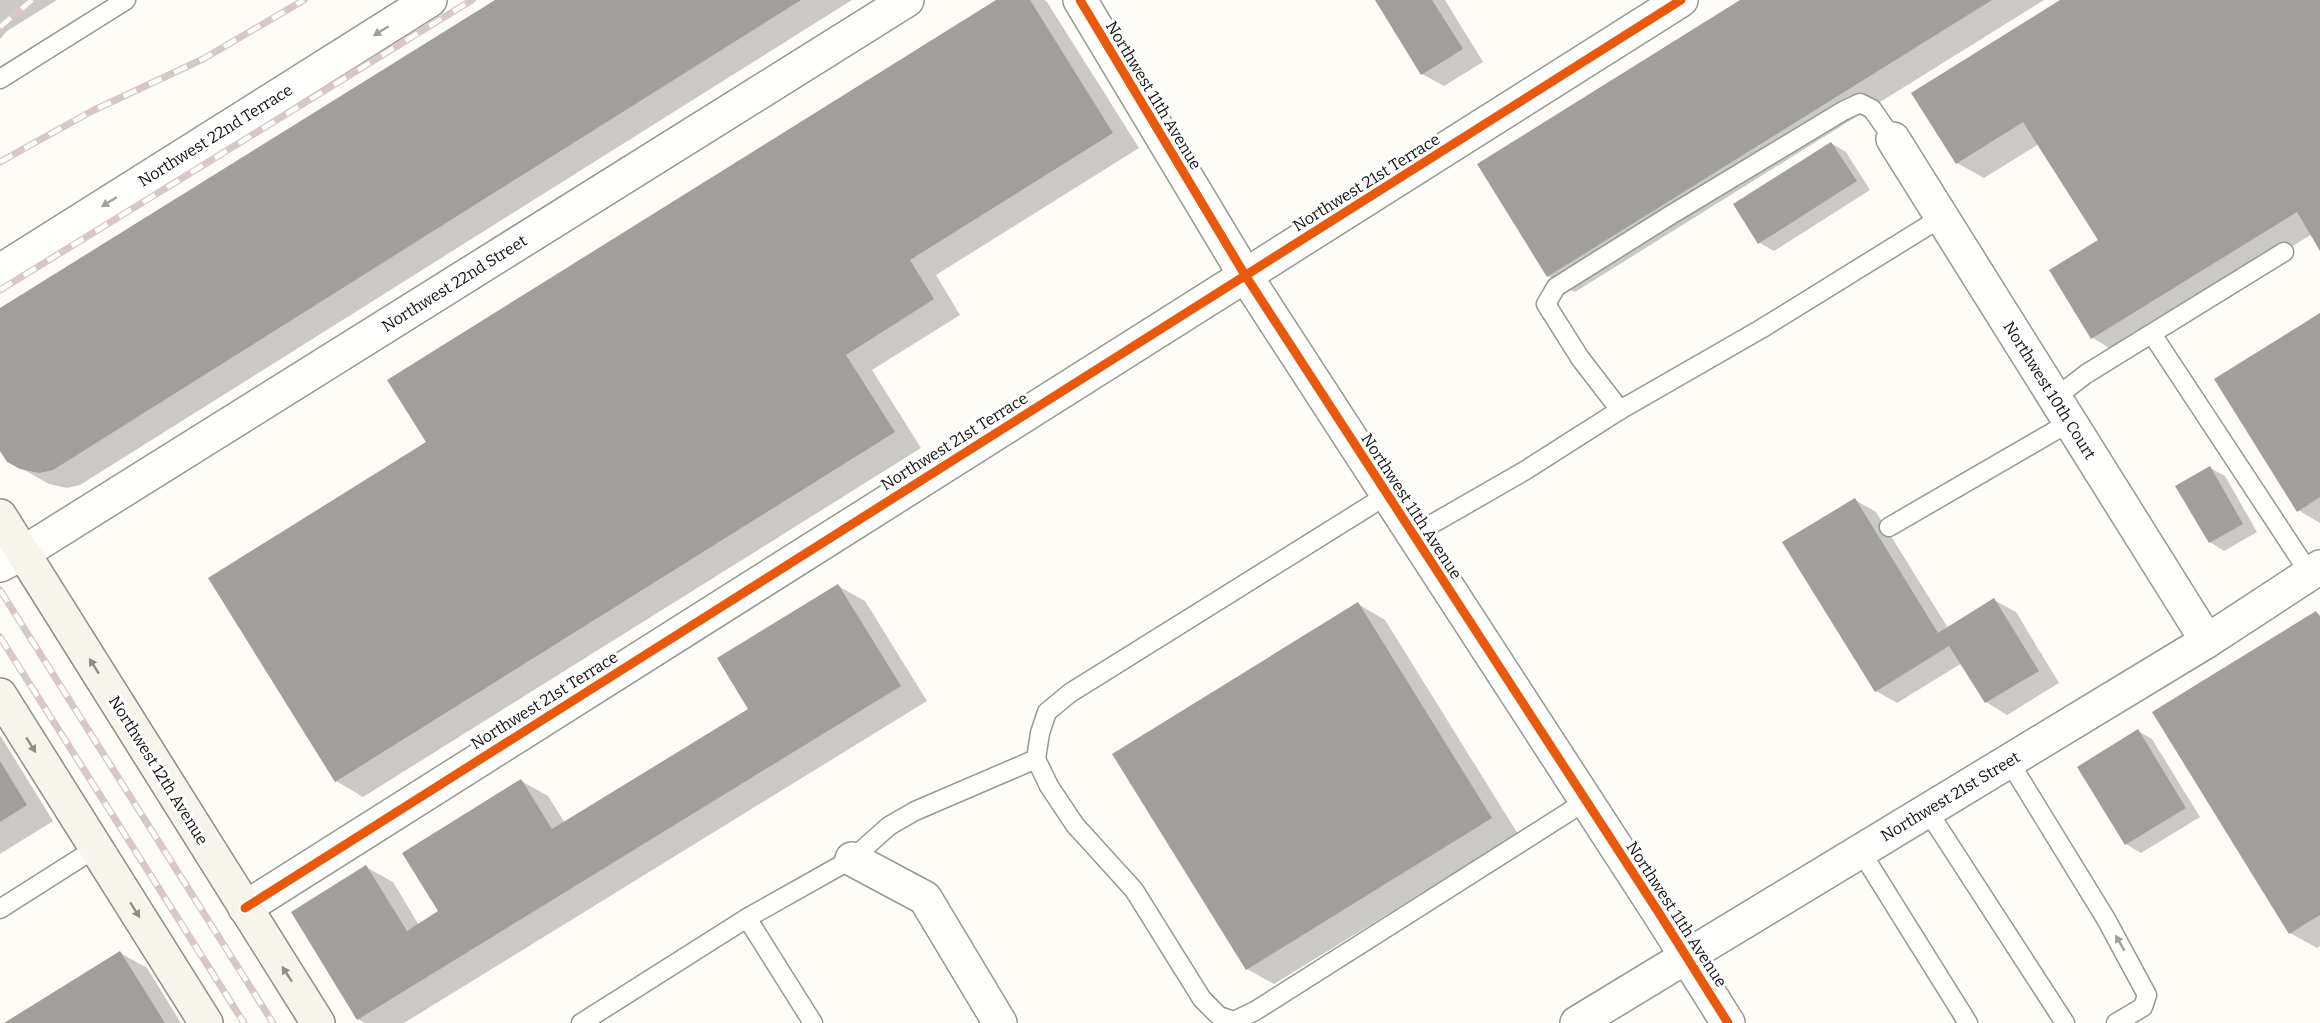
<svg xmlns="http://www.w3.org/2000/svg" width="2320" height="1023" font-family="Bitter,serif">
<rect width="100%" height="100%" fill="#fdfcf7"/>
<g fill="#0003">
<path d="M0,0h57l-50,31 -7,8z"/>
<path d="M497,0h355l-772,485 -13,3 -18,-4 -40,-23 -9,-13v-138z"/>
<path d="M998,0h46l3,2 92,146 -203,127 24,40 -88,55 49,78 -558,349 -27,-16 -126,-203 218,-136z"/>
<path d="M1377,0h68l38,62 -39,24 -22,-12z"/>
<path d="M1743,0h301l-469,292 -27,-16z"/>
<path d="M2063,0h257v247l-8,-13 -193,120 -26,-16 7,-98 -61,-96 -55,34 -27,-15z"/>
<path d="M1831,143l15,9 24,38 -96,61 -14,-8z"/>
<path d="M2320,315v208l-22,-13z"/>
<path d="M2210,468l15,8 32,56 -33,19 -14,-9z"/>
<path d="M1855,500l21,12 72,116 46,-28 22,12 43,71 -52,32 -21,-13 -24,-39 -65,40 -21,-12z"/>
<path d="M838,586l27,15 62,100 -523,322h-39l-7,-4 8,-152 27,15 26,43 21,-13 81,-131 27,15 17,27 185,-114z"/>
<path d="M1358,604l27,16 133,214 -244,150 -27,-15z"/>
<path d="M2316,613l4,2v331l-3,2 -27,-15z"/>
<path d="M2138,731l14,8 48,78 -59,36 -15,-9z"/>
<path d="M0,735l53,86 -53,33z"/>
<path d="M120,953l27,15 34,55h-174z"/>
</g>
<g fill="#a19f9c">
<path d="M495,0h306l-748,470 -14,3 -19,-4 -13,-7 -7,-11v-143z"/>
<path d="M996,0h34l83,133 -203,127 24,39 -88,56 49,77 -560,350 -127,-204 218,-136 -39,-62z"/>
<path d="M1375,0h57l31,49 -42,26z"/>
<path d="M1740,0h252l-445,277 -70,-113z"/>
<path d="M2060,0h260v251l-23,-39 -206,127 -42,-69 49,-30 -75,-118 -67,42 -45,-71z"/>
<path d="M1831,142l26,39 -99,63 -25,-40z"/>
<path d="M2320,313v184l-23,15 -83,-133z"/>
<path d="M2210,466l33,58 -34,19 -34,-57z"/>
<path d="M1855,498l83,135 56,-35 45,73 -54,32 -36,-57 -74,46 -93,-150z"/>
<path d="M838,584l63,102 -544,334 -66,-108 75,-47 41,66 31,-20 -36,-58 119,-74 31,50 196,-120 -31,-51z"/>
<path d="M1358,602l134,216 -246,152 -134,-216z"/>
<path d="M2316,611l4,6v298l-31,19 -137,-222z"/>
<path d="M2138,729l48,79 -61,37 -48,-78z"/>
<path d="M0,761l27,44 -27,17z"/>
<path d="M120,951l45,72h-161z"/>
</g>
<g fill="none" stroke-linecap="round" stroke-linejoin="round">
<g stroke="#979795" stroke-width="21">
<g id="service">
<path d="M0,79l126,-79"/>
<path d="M2152,334l158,240"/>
<path d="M2055,398l31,-24 198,-122"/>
<path d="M1620,410l-40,-52 -34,-54 10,-17 113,-71 174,-105 17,-8 12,6 21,30"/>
<path d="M1387,495l-317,198 -23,19 -7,21 -4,26 13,27 26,39 59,65 68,109 17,17 15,5 21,-10 331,-210"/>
<path d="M1889,527l181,-105"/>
<path d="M1413,535l113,-65 94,-60 141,-81 181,-112"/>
<path d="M2009,761l97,158 41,76 -4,12 -27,16"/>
<path d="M1927,810l138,213"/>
<path d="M1860,850l108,173"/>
<path d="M0,909l96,-61"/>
<path d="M747,918l105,-59 37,-33 26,-15 121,-52"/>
<path d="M581,1023l166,-105 66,105"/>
</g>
</g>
<g stroke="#979795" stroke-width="36">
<g id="minor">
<path d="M1080,0l165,275 414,638 69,110"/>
<path d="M1893,139l314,502"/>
<path d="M0,271l430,-271"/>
<path d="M0,565l23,-12 884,-553"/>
<path d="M852,859l73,39 75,125"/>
<path d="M245,908l1436,-908"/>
<path d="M1577,1023l630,-382 113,-74"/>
</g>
</g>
<g stroke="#8e8d8b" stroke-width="36">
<g id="secondary">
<path d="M0,516l318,507"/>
<path d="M0,695l206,328"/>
</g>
</g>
<use href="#service" stroke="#fffffe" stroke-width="18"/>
<use href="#minor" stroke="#fffffe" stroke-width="33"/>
<use href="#secondary" stroke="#f6f4eb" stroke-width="33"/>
<g stroke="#d9c6c7" stroke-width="7">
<g id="rail">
<path d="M0,27l32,-27"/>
<path d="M0,162l92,-51 111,-52 101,-59"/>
<path d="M0,290l472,-290"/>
<path d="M0,590l273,433"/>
<path d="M0,637l244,386"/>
</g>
</g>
<use href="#rail" stroke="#fff" stroke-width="4.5" stroke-dasharray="14" stroke-linecap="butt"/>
<g stroke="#fff" stroke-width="13">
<g id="cycleway">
<path d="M1080,0l165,275 414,638 69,110"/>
<path d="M245,908l1436,-908"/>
</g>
</g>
<use href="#cycleway" stroke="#e8590c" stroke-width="9"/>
</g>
<defs><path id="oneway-solid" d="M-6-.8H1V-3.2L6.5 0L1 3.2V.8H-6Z" transform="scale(1.5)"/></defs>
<g fill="#a0a09f">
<use href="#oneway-solid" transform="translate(381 31) rotate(148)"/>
<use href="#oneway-solid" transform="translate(109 202) rotate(148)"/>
<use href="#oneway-solid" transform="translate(2120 943) rotate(-120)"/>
</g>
<g fill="#8f8e89">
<use href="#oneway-solid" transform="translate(94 666) rotate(-122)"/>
<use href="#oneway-solid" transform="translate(31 745) rotate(58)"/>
<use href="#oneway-solid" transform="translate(135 910) rotate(58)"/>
<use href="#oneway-solid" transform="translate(287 974) rotate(-123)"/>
</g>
<g text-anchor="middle" stroke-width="6" stroke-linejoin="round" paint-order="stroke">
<g font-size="16" fill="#111" stroke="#fff">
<text transform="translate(1154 95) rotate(59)" y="6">Northwest 11th Avenue</text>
<text transform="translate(215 135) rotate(-32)" y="6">Northwest 22nd Terrace</text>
<text transform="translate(1366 182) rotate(-32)" y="6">Northwest 21st Terrace</text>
<text transform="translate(454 283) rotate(-32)" y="6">Northwest 22nd Street</text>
<text transform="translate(2050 390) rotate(58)" y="6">Northwest 10th Court</text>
<text transform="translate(954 441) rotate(-32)" y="6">Northwest 21st Terrace</text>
<text transform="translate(1412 506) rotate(57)" y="6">Northwest 11th Avenue</text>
<text transform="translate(544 700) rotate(-32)" y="6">Northwest 21st Terrace</text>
<text transform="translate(159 770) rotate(58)" y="6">Northwest 12th Avenue</text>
<text transform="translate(1950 796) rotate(-31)" y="6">Northwest 21st Street</text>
<text transform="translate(1677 914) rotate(57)" y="6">Northwest 11th Avenue</text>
</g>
</g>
</svg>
